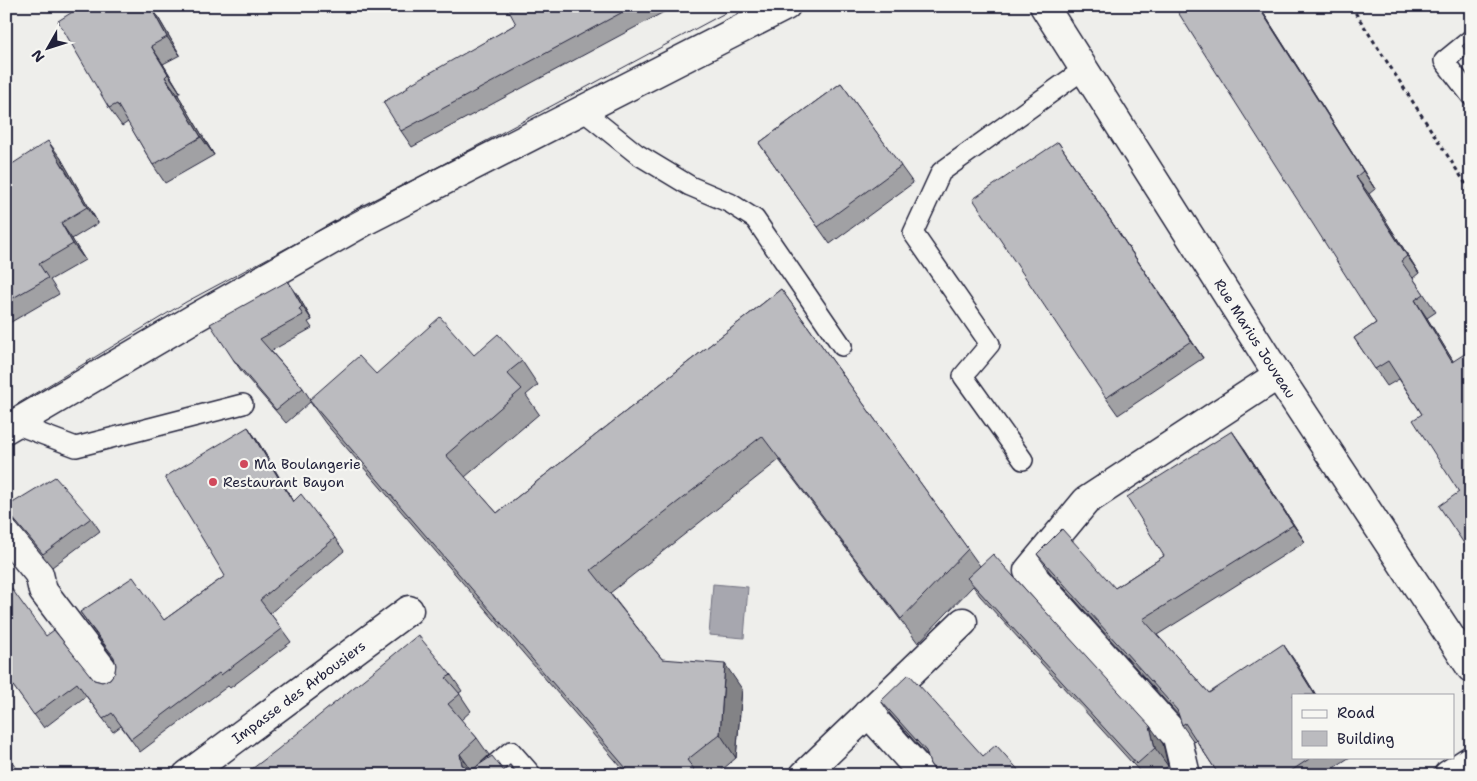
<svg xmlns="http://www.w3.org/2000/svg" width="1477" height="781" font-family="'Shantell Sans',sans-serif">
<rect width="100%" height="100%" fill="#eeeeeb"/>
<filter id="ink" filterUnits="userSpaceOnUse"><feTurbulence type="fractalNoise" baseFrequency=".02" numOctaves="2"/><feDisplacementMap in="SourceGraphic" scale="10" xChannelSelector="R" yChannelSelector="G"/><feConvolveMatrix kernelMatrix="1 2 1 2 8 2 1 2 1" color-interpolation-filters="sRGB"/></filter>
<g filter="url(#ink)">
<path fill="#a7a7af" stroke="#727281" d="M713,584l35,3 -4,51 -35,-3z"/>
<g fill="none" stroke-linecap="round" stroke-linejoin="round">
<g stroke="#22223b" stroke-width="22">
<g id="lane">
<path d="M1471,39l-27,22 27,35"/>
<path d="M582,110l55,44 53,32 40,17 25,16 87,127"/>
<path d="M15,424l61,23 167,-43"/>
<path d="M1023,460l-60,-84 27,-32 -77,-111 28,-61 143,-103"/>
<path d="M482,775l29,-24 21,24"/>
</g>
</g>
<g stroke="#22223b" stroke-width="31">
<g id="street">
<path id="s1" d="M1044,6l234,369 193,293"/>
<path d="M6,534l33,40 4,17 67,88"/>
<path d="M868,713l56,62"/>
<path id="s2" d="M187,775l222,-165"/>
<path d="M804,775l159,-153"/>
<path d="M1186,775l-9,-38 -149,-166 58,-70 192,-126"/>
<path d="M1448,775l23,-15"/>
</g>
</g>
<g stroke="#22223b" stroke-width="31">
<path id="secondary" d="M6,429l187,-110 174,-99 419,-214"/>
</g>
<path stroke="#22223b" stroke-width="3" stroke-dasharray="4 4" stroke-linecap="butt" d="M1351,6l120,186"/>
<use href="#lane" stroke="#f6f6f2" stroke-width="19"/>
<use href="#street" stroke="#f6f6f2" stroke-width="28"/>
<use href="#secondary" stroke="#f6f6f2" stroke-width="28"/>
<path stroke="#22223b" stroke-width="1" d="M6,411l180,-109 552,-296"/>
</g>
<g fill="#a1a1a4" stroke="#22223b">
<path d="M82,6h51l1,2 4,-2h12l9,13 21,36 -17,9 17,28 -2,3 36,60 -49,28 -12,-18 -25,-43 -6,4 -13,-18z"/>
<path d="M514,6h161l-263,141 -11,-16 7,-43 108,-64z"/>
<path d="M1259,6l116,183 -6,5 50,79 -6,5 23,34 -9,6 26,43 6,131 -37,-78 -23,-35 -12,7 -33,-48 22,-15z"/>
<path d="M841,83l72,100 -83,61 -71,-101z"/>
<path d="M60,157l38,66 -26,16 13,21 -35,20 9,14 -53,31v-157z"/>
<path d="M1070,160l133,198 -85,57 -12,-17z"/>
<path d="M781,289l199,277 183,178 5,22 -10,9h-15l-163,-179 -7,-10 -55,57 -139,-183 -169,133 52,66 80,30 -6,69 -20,17h-88l-302,-351 -16,-22 -24,21 -44,-51 -9,-13 64,-65 15,26 -4,2 4,6 -41,23 32,37 7,11 66,-25 98,-19 48,6 16,24 -12,10 13,19 -74,63 32,36z"/>
<path d="M248,427l9,13 36,61 42,37 9,13 -74,62 21,29 -61,46 -2,-2 -88,66 -19,-26 -8,6 -27,-36 -42,32 -38,-52 40,-40 48,44 8,2 8,-3 5,-7 1,-7 -2,-6 -34,-47 84,8 61,-44z"/>
<path d="M1244,448l61,94 -148,93 52,58 86,-32 21,34h-23v62h57l-27,18h-104l-23,-35 -2,2 -12,-17 -3,-9 -130,-145 -12,-17 78,34 49,-32z"/>
<path d="M6,510l85,8 9,13 -48,36 -38,-46z"/>
<path d="M451,675l11,16 -3,2 12,18 -10,9 16,18 12,17 -15,14 33,6h-263z"/>
<path d="M881,701l102,55 40,19h-86l-7,-11 -2,-8 -38,-42z"/>
</g>
<g fill="#838386" stroke="#22223b">
<path d="M150,6l9,13 21,36 -13,-18z"/>
<path d="M1258,6h1l116,183 -12,-18z"/>
<path d="M151,46l12,18 17,28 -12,-18z"/>
<path d="M165,77l13,18 36,60 -13,-18z"/>
<path d="M48,141l12,16 38,66 -11,-16z"/>
<path d="M1058,142l12,18 133,198 -12,-17z"/>
<path d="M1356,177l13,17 50,79 -12,-17z"/>
<path d="M61,223l11,16 13,21 -12,-16z"/>
<path d="M288,281l9,13 15,26 -10,-14z"/>
<path d="M1415,300l12,18 37,61 -12,-17z"/>
<path d="M248,427l9,13 45,75 -9,-13z"/>
<path d="M1232,431l12,17 61,94 -12,-17z"/>
<path d="M1283,644l12,17 21,34h-1z"/>
<path d="M725,664l17,25 -6,69 -16,-24z"/>
<path d="M1150,726l13,18 5,22 -13,-18z"/>
<path d="M460,754l12,17 -10,-6z"/>
</g>
<g fill="#bbbbbf" stroke="#22223b">
<path d="M82,6h49l1,3 6,-3h12l17,31 -16,9 17,28 -3,3 36,60 -48,28 -36,-61 -8,4 -51,-87z"/>
<path d="M514,6h120l-233,125 -18,-29 25,-14 -1,-2 109,-62 -7,-13 5,-3z"/>
<path d="M1174,6h84l105,165 -7,6 51,79 -6,5 23,33 -9,6 37,62 14,-9 5,8v193l-32,-48 20,-14 -46,-72 9,-6 -34,-53 -13,8 -21,-31 22,-15z"/>
<path d="M1471,39v17l-9,-10z"/>
<path d="M841,83l60,83 -83,61 -59,-84z"/>
<path d="M48,141l39,66 -26,16 12,21 -34,20 9,14 -42,24v-134z"/>
<path d="M1058,142l133,199 -85,57 -133,-199z"/>
<path d="M288,281l14,25 -3,3 4,6 -43,24 43,49 -27,22 -43,-51 -23,-35z"/>
<path d="M781,289l187,260 -67,70 -139,-183 -171,134 71,89 63,5 -5,70 -33,26 7,9 -6,6h-56l-323,-375 50,-44 17,18 64,-57 34,38 24,-21 24,27 -15,12 15,16 -76,66 51,58z"/>
<path d="M248,427l45,75 8,-8 34,44 -75,62 22,29 -61,46 -2,-2 -88,66 -19,-26 -9,6 -26,-36 -43,32 -28,-39v-95l40,55 8,-6 40,50 8,2 8,-3 5,-7 1,-7 -2,-8 -34,-45 53,-35 31,43 61,-44 -60,-99z"/>
<path d="M1232,431l61,94 -150,94 66,74 74,-49 32,51h-22v62h19l-27,18h-66l-34,-52 -3,2 -5,-15 -140,-156 25,-25 53,59 49,-32 -37,-59z"/>
<path d="M55,477l36,41 -48,36 -37,-44v-3z"/>
<path d="M993,554l157,172 5,22 -18,16 -170,-186z"/>
<path d="M418,635l33,40 -5,3 14,16 -12,10 29,34 -17,16 2,11 11,4 19,-13 15,19h-263l33,-25z"/>
<path d="M909,674l74,82 13,-11 27,30h-84l-9,-11 -4,-13 -45,-50z"/>
<path d="M10,759l12,16h-16v-12z"/>
</g>
</g>
<g fill="#d1495b" stroke="#f6f6f2" stroke-width="2">
<circle cx="244" cy="464" r="5"/>
<circle cx="213" cy="482" r="5"/>
</g>
<g text-anchor="middle" stroke-width="4.5" stroke-linejoin="round" paint-order="stroke">
<g font-size="14" fill="#22223b" stroke="#f6f6f2">
<text dy="5" stroke="none"><textPath href="#s1" startOffset="394">Rue Marius Jouveau</textPath></text>
<text dy="5" stroke="none"><textPath href="#s2" startOffset="139">Impasse des Arbousiers</textPath></text>
</g>
<g font-size="14" fill="#22223b" stroke="#f6f6f2" text-anchor="start">
<text x="254" y="469">Ma Boulangerie</text>
<text x="223" y="487">Restaurant Bayon</text>
</g>
</g>
<rect width="1477" height="781" fill="none" stroke="#f6f6f2" stroke-width="25"/>
<rect x="12" y="12" width="1452" height="756" fill="none" stroke="#22223b" stroke-width="2" filter="url(#ink)"/>
<rect x="1292" y="694" width="162" height="65" fill="#f6f6f2" stroke="#a1a1a9"/>
<rect x="1302" y="710" width="25" height="8" fill="#f6f6f2" stroke="#a1a1a9"/>
<text x="1337" y="718" font-size="15" fill="#22223b">Road</text>
<rect x="1302" y="731" width="25" height="15" fill="#bbbbbf" stroke="#a1a1a9"/>
<text x="1337" y="744" font-size="15" fill="#22223b">Building</text>
<g transform="translate(48 48) rotate(231)" stroke="#f6f6f2" stroke-width="4" paint-order="stroke">
<path d="M0-4L9 19L0 12L-9 19Z" fill="#22223b"/>
<text y="-8" font-size="14" font-weight="bold" text-anchor="middle" fill="#22223b">N</text>
</g>
</svg>
